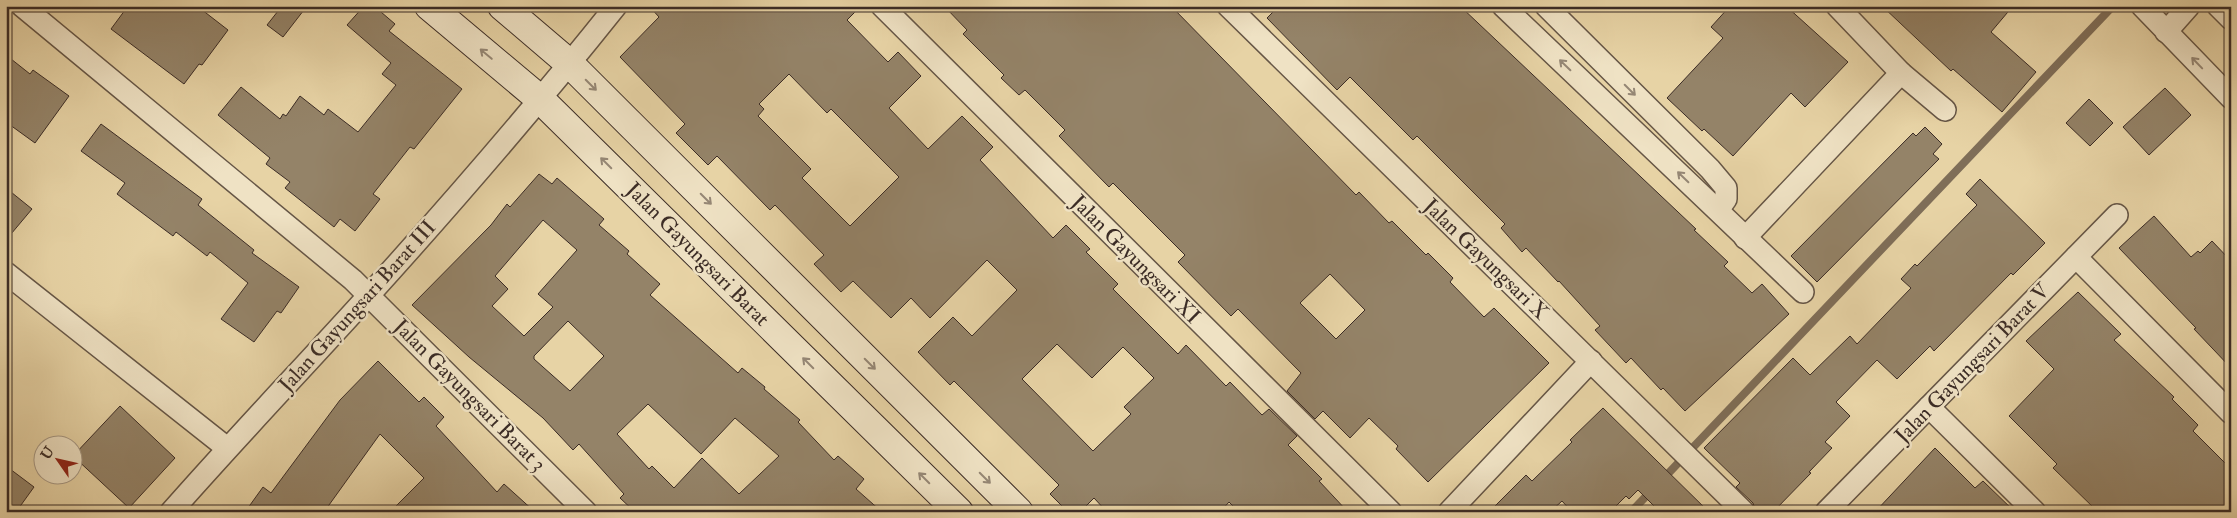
<svg xmlns="http://www.w3.org/2000/svg" width="2237" height="518" font-family="'IM FELL Double Pica',serif">
<rect width="100%" height="100%" fill="#e7d3a5"/>
<filter id="stains"><feTurbulence type="fractalNoise" baseFrequency=".004" numOctaves="4"/><feColorMatrix values="0 0 0 0 .2 0 0 0 0 .09 0 0 0 0 .02 0 0 0 .5 -.17"/></filter>
<radialGradient id="worn" r=".72"><stop offset=".6" stop-color="#630" stop-opacity="0"/><stop offset="1" stop-color="#630" stop-opacity=".3"/></radialGradient>
<g fill="none" stroke-linecap="round" stroke-linejoin="round">
<g stroke="#7f6e58" stroke-width="8">
<path d="M1662,480l451,-474"/>
<path d="M1631,512l21,-22"/>
</g>
</g>
<g fill="#948368" stroke="#3b2c26" fill-rule="evenodd">
<path d="M128,6h69l31,24 -26,35 -3,-1 -15,20 -73,-55z"/>
<path d="M282,6h25l-24,31 -16,-12z"/>
<path d="M364,6h10l21,18 -6,7 73,58 -48,60 -4,-2 -37,47 7,5 -25,32 -15,-12 -6,8 -49,-39 5,-6 -24,-18 4,-6 -52,-43 23,-28 39,32 3,-5 3,2 14,-20 24,19 4,-6 30,23 38,-47 -14,-11 9,-11 -44,-38z"/>
<path d="M649,6h212l-14,14 41,42 10,-10 23,24 -32,32 39,41 34,-33 31,31 -13,13 73,78 13,-13 24,24 -4,3 32,32 -5,5 65,65 8,-9 40,41 4,-4 32,33 7,-6 28,27 -9,9 34,34 -3,2 29,31h-109l-10,-10 -9,10h-113l-13,-14 -14,14h-12l-18,-18 9,-9 -105,-104 -4,4 -32,-33 35,-35 19,19 45,-46 -30,-30 -57,58 -19,-20 -20,20 -38,-37 -12,11 -27,-28 10,-9 -49,-50 -5,5 -53,-54 -9,9 -32,-32 9,-9 -65,-67 39,-40zM789,74l38,39 4,-4 68,68 -49,49 -48,-48 9,-9 -53,-53 6,-7 -5,-5zM1057,344l35,34 31,-31 31,31 -30,29 7,7 -38,37 -71,-72z"/>
<path d="M944,6h227l185,189 3,-3 30,31 3,-2 34,34 2,-2 25,25 -3,4 34,35 10,-9 55,55 -121,119 -32,-33 2,-3 -29,-28 -19,20 -27,-27 -8,8 -28,-28 14,-18 -63,-64 -7,7 -53,-54 7,-7 -72,-72 -4,4 -50,-51 6,-6 -40,-40 -6,5 -18,-17 3,-3 -41,-41 4,-4zM1330,274l35,36 -29,29 -36,-36z"/>
<path d="M1279,6h181l236,223 -2,1 34,32 -4,4 28,27 10,-9 27,30 -104,97 -22,-23 -2,2 -30,-32 -5,5 -31,-33 5,-4 -41,-45 -1,1 -32,-34 -4,4 -21,-24 4,-4 -88,-88 -4,4 -63,-63 -13,13 -70,-72z"/>
<path d="M1730,6h56l62,56 -43,45 -14,-14 -58,63 -29,-27 -2,2 -35,-33 56,-60 -12,-11z"/>
<path d="M1882,6h131l-22,26 45,40 -34,40 -49,-43 -2,2z"/>
<path d="M6,55l24,19 3,-4 36,26 -34,47 -29,-21z"/>
<path d="M2165,88l26,27 -42,40 -26,-28z"/>
<path d="M2089,99l24,24 -23,23 -24,-23z"/>
<path d="M101,124l101,75 -4,6 56,45 -2,3 47,34 -18,26 -4,-2 -23,31 -33,-23 27,-36 -38,-31 -3,4 -31,-24 -3,4 -56,-42 8,-11 -44,-32z"/>
<path d="M1925,127l17,17 -9,10 6,5 -122,123 -26,-26 122,-123 3,3z"/>
<path d="M539,174l13,10 5,-6 47,41 -5,6 30,26 -2,3 33,30 -10,11 88,78 4,-5 23,19 -1,2 36,31 -2,2 36,38 4,-4 26,23 -8,10 26,23h-247l-15,-14 4,-4 -45,-50 -6,6 -30,-32 -74,-61 -57,-52 79,-80 16,-21 3,3zM543,220l34,30 -39,44 15,13 -29,29 -32,-30 16,-17 -13,-13zM568,321l36,35 -34,35 -36,-32v-3zM648,404l53,50 34,-36 44,38 -40,38 -37,-36 -28,30 -22,-22 -3,3 -32,-35z"/>
<path d="M1980,179l65,64 -32,32 -2,-2 -77,78 -4,-5 -33,33 -20,-19 -41,42 14,14 -25,26 7,6 -23,24 2,1 -38,39h-17l-3,-9 -17,-16 4,-4 -36,-35 89,-90 17,17 40,-39 7,8 54,-56 -10,-9 14,-15 2,2 60,-61 -11,-11z"/>
<path d="M6,188l26,21 -26,31z"/>
<path d="M2154,216l37,41 7,-6 2,2 12,-12 19,20v107l-37,-39 2,-1 -77,-80z"/>
<path d="M2078,292l43,42 -7,6 60,57 -2,2 26,26 -5,6 38,38v43h-133l-45,-44 4,-4 -48,-48 45,-47 -28,-28z"/>
<path d="M378,361l41,41 5,-5 20,20 -8,9 61,66 7,-8 31,28h-145l34,-34 -44,-44 -56,78h-79l18,-25 8,6 69,-93z"/>
<path d="M120,406l55,52 -46,50 -56,-52z"/>
<path d="M1603,408l106,104h-49l-22,-22 -9,9 -3,-3 -16,16h-38l-10,-11 -12,11h-61l37,-37 6,6 40,-39 -2,-2z"/>
<path d="M1935,448l40,40 8,-7 32,31h-140z"/>
<path d="M6,466l28,21 -18,25h-10z"/>
</g>
<g fill="none" stroke-linecap="round" stroke-linejoin="round">
<g stroke="#665646" stroke-width="24">
<g id="street">
<path d="M22,6l331,274 233,232"/>
<path d="M882,6l509,506"/>
<path d="M1228,6l516,506"/>
<path d="M1503,6l300,286"/>
<path d="M1546,6l164,163 16,19v11l-8,11"/>
<path d="M1837,6l64,67 44,37"/>
<path d="M2142,6l89,92"/>
<path d="M2218,6l13,13"/>
<path d="M2166,32l23,-26"/>
<path d="M1745,238l156,-165"/>
<path d="M2076,257l155,156"/>
<path d="M6,273l221,175"/>
<path d="M1929,407l106,105"/>
<path d="M171,512c65,-74 133,-145 199,-218 85,-94 167,-189 246,-288"/>
<path d="M1449,512l142,-151"/>
<path d="M1826,512l291,-297"/>
</g>
</g>
<g stroke="#3b2c26" stroke-width="30">
<g id="secondary">
<path d="M429,6l112,94 418,412"/>
<path d="M502,6l68,58 449,448"/>
</g>
</g>
<use href="#street" stroke="#efe2c4" stroke-width="21"/>
<use href="#secondary" stroke="#efe2c4" stroke-width="28"/>
</g>
<defs><path id="oneway-shaft" d="M-6 0H5M1.5-3L5.5 0L1.5 3" fill="none" stroke-width="1.6" stroke-linecap="round" stroke-linejoin="round" transform="scale(1.25)"/></defs>
<g stroke="#958775">
<use href="#oneway-shaft" transform="translate(486 54) rotate(-140)"/>
<use href="#oneway-shaft" transform="translate(2197 63) rotate(-134)"/>
<use href="#oneway-shaft" transform="translate(1565 65) rotate(-136)"/>
<use href="#oneway-shaft" transform="translate(591 85) rotate(45)"/>
<use href="#oneway-shaft" transform="translate(1630 90) rotate(45)"/>
<use href="#oneway-shaft" transform="translate(606 163) rotate(-135)"/>
<use href="#oneway-shaft" transform="translate(1683 177) rotate(-136)"/>
<use href="#oneway-shaft" transform="translate(706 199) rotate(45)"/>
<use href="#oneway-shaft" transform="translate(808 363) rotate(-135)"/>
<use href="#oneway-shaft" transform="translate(870 364) rotate(45)"/>
<use href="#oneway-shaft" transform="translate(924 478) rotate(-135)"/>
<use href="#oneway-shaft" transform="translate(985 478) rotate(45)"/>
</g>
<g text-anchor="middle" stroke-width="5" stroke-linejoin="round" paint-order="stroke">
<g font-size="21" fill="#3b2c26" stroke="#efe2c4">
<text transform="translate(698 254) rotate(45)" y="7">Jalan Gayungsari Barat</text>
<text transform="translate(1136 259) rotate(45)" y="7">Jalan Gayungsari XI</text>
<text transform="translate(1486 259) rotate(44)" y="7">Jalan Gayungsari X</text>
<text transform="translate(357 306) rotate(-48)" y="7">Jalan Gayungsari Barat III</text>
<text transform="translate(1972 363) rotate(-46)" y="7">Jalan Gayungsari Barat V</text>
<text transform="translate(470 395) rotate(45)" y="7">Jalan Gayungsari Barat 3</text>
</g>
</g>
<rect width="2237" height="518" fill="none" stroke="#e7d3a5" stroke-width="25"/>
<rect x="8" y="8" width="2222" height="503" fill="none" stroke="#3b2c26" stroke-width="2.5"/>
<rect x="12" y="12" width="2212" height="493" fill="none" stroke="#3b2c26"/>
<g transform="translate(58 460) rotate(304)"><circle r="24" fill="#efe2c4" stroke="#a79985"/>
<path d="M0-4L9 19L0 12L-9 19Z" fill="#8f2418"/>
<text y="-8" font-size="14" font-weight="bold" text-anchor="middle" fill="#3b2c26">U</text>
</g>
<rect width="100%" height="100%" filter="url(#stains)"/>
<rect width="100%" height="100%" fill="url(#worn)"/>
</svg>
